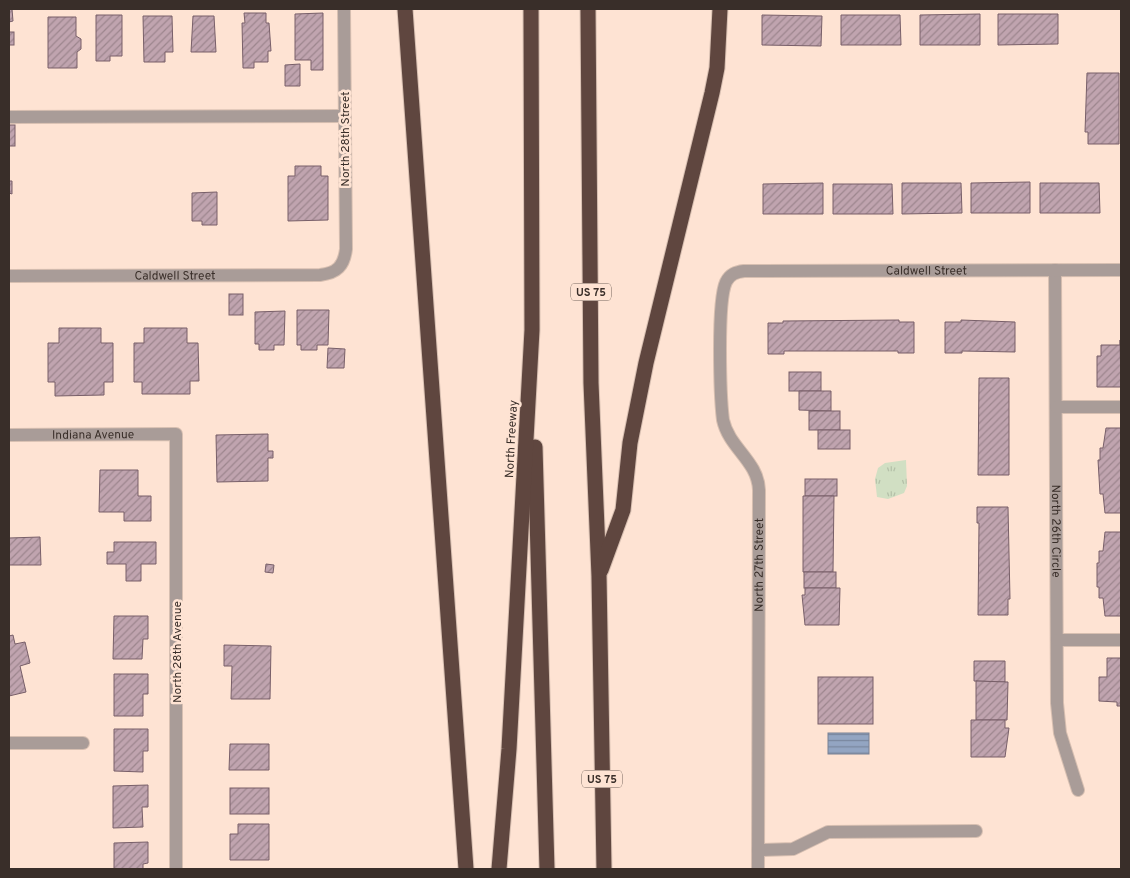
<svg xmlns="http://www.w3.org/2000/svg" width="1130" height="878" font-family="Overpass,sans-serif">
<defs>
<pattern id="grass-tufts" width="24" height="20" patternUnits="userSpaceOnUse" patternTransform="scale(1.25)"><rect width="24" height="20" fill="#d1dfc3"/><path d="M3 7l-1-3M5 7V3M7 7l1-3M15 17l-1-3M17 17v-4M19 17l1-3" fill="none" stroke="#b4c0a8"/></pattern>
<pattern id="water-rules" width="6" height="5" patternUnits="userSpaceOnUse" patternTransform="scale(1.25)"><rect width="6" height="5" fill="#93a5c2"/><path d="M0 2.5h6" fill="none" stroke="#79879e"/></pattern>
<pattern id="building-hatch" width="6" height="6" patternUnits="userSpaceOnUse" patternTransform="scale(1.25)"><rect width="6" height="6" fill="#c0a4af"/><path d="M-1 1l2-2M0 6l6-6M5 7l2-2" fill="none" stroke="#9d868e"/></pattern>
</defs>
<rect width="100%" height="100%" fill="#fee3d3"/>
<path fill="url(#grass-tufts)" d="M906,460l1,26 -3,7 -16,6 -11,-2 -2,-18 3,-11 7,-5z"/>
<rect fill="url(#water-rules)" stroke="#788194" x="828" y="733" width="41" height="21"/>
<g fill="url(#building-hatch)" stroke="#785f69">
<path d="M9,9h3l1,12 -4,1z"/>
<path d="M244,13h22v10h3l2,28h-3v11h-14v6h-11l-1,-45h3z"/>
<path d="M323,13v57h-12v-10h-16v-46z"/>
<path d="M980,14v31h-60v-30z"/>
<path d="M998,14h60v30l-60,1z"/>
<path d="M96,15h26v41h-12v5h-14z"/>
<path d="M762,15l60,1 -1,30 -59,-1z"/>
<path d="M841,15h59l1,30h-60z"/>
<path d="M143,16h29l1,36h-8v10h-21z"/>
<path d="M193,16h21l2,36h-25z"/>
<path d="M48,17h28v19l5,3v10l-4,3v16h-29z"/>
<rect x="9" y="32" width="5" height="13"/>
<path d="M300,64v22h-15v-21z"/>
<path d="M1087,73h32v71h-31v-12h-3z"/>
<rect x="9" y="125" width="6" height="21"/>
<path d="M295,166h26v10h7v44l-40,1v-45h7z"/>
<path d="M9,181h3v13l-3,-1z"/>
<path d="M1030,182v31h-59v-30z"/>
<path d="M823,183v31h-60v-30z"/>
<path d="M902,183h59l1,30 -60,1z"/>
<path d="M1040,183h59l1,30h-60z"/>
<path d="M833,184h59l1,30h-60z"/>
<path d="M217,192v33h-15v-4h-10v-28z"/>
<rect x="229" y="294" width="14" height="21"/>
<path d="M297,310h32l-1,35h-11v5h-16v-5h-4z"/>
<path d="M285,311l-1,34h-10v5h-15v-6h-4v-32z"/>
<path d="M899,320v2h15v31h-16v-2h-114v3h-16v-31h15v-2z"/>
<path d="M961,320l54,2v30l-53,-1v2h-17v-31h16z"/>
<path d="M59,328h42v15h12v39h-9v13l-49,1v-14h-7v-39h11z"/>
<path d="M144,328h43v15h11l1,38h-9v13h-48v-12h-8v-39h10z"/>
<path d="M1120,340l1,47h-24v-31h4v-11h19z"/>
<path d="M328,348l17,1 -1,19h-17z"/>
<rect x="789" y="372" width="32" height="19"/>
<path d="M979,378h30v97h-31z"/>
<path d="M799,391h32v20l-32,-1z"/>
<rect x="809" y="411" width="31" height="19"/>
<path d="M1106,428h15v85h-16l-2,-19h-3l-2,-34h2v-12h3z"/>
<rect x="818" y="430" width="32" height="19"/>
<path d="M268,434v17h5v7h-5v23l-51,1 -1,-47z"/>
<path d="M100,470h38v26h13v25h-27v-9h-25z"/>
<rect x="805" y="479" width="32" height="17"/>
<path d="M803,496h31l-1,76h-30z"/>
<path d="M977,507h31l2,92h-2v16h-30l1,-92h-2z"/>
<path d="M1105,532h16v84h-16l-2,-18h-4v-11h-2v-24h2v-12h4z"/>
<path d="M40,537l1,28h-32v-27z"/>
<path d="M114,542h42v22h-15v17h-15v-17h-19v-12h7z"/>
<path d="M266,564l8,1 -1,8 -8,-1z"/>
<rect x="804" y="572" width="32" height="16"/>
<path d="M805,588h35l-1,37h-34l-3,-30h3z"/>
<path d="M114,616h34v23h-5l-1,20h-29z"/>
<path d="M13,635l2,9 10,-2 5,21 -10,3 6,26 -17,4v-60z"/>
<path d="M224,645l47,1 -1,53h-39l1,-33h-8z"/>
<path d="M1107,658h14v48h-4v-4l-18,-1v-24h8z"/>
<path d="M974,661h31v21l-31,-1z"/>
<path d="M114,674h34v20h-5v22h-29z"/>
<rect x="818" y="677" width="55" height="47"/>
<path d="M976,681l32,1 -1,38h-31z"/>
<path d="M971,720h34v8h4l-4,29h-34z"/>
<path d="M114,729h34v22h-5v21l-29,-1z"/>
<path d="M230,744h39v26h-40z"/>
<path d="M148,785v22h-6l1,20 -30,1v-42z"/>
<rect x="230" y="788" width="39" height="26"/>
<path d="M238,824h31v36h-39v-26h8z"/>
<path d="M148,842v21l-5,1v5h-29v-26z"/>
</g>
<g fill="none" stroke-linecap="round" stroke-linejoin="round">
<g stroke="#d7bfb1" stroke-width="14">
<g id="minor">
<path d="M9,117l336,-1"/>
<path id="s1" d="M1055,270l2,433 3,30 18,57"/>
<path id="s2" d="M9,276l311,-1c17,-2 24,-9 26,-26l-2,-240"/>
<path d="M1056,407h65"/>
<path id="s3" d="M9,435l167,-1v435"/>
<path d="M1057,640h64"/>
<path d="M9,743h74"/>
<path d="M758,850l35,-1 35,-17 148,-1"/>
<path id="s4" d="M758,869l1,-379c-1,-29 -30,-42 -36,-70 -3,-24 -6,-119 3,-138 4,-8 10,-10 18,-11l377,-1"/>
</g>
</g>
<g stroke="#d7bfb1" stroke-width="17">
<g id="highway">
<path d="M405,9l61,860"/>
<path d="M588,9l3,374 8,193 5,293"/>
<path d="M535,447l12,422"/>
<path d="M601,570l22,-60 7,-67 16,-80 66,-270 5,-25 3,-59"/>
<path d="M499,869l10,-120 23,-419 -1,-321"/>
</g>
</g>
<use href="#minor" stroke="#a99c98" stroke-width="12"/>
<use href="#highway" stroke="#5f463f" stroke-width="15"/>
</g>
<g text-anchor="middle" stroke-width="5" stroke-linejoin="round" paint-order="stroke">
<g fill="#fee3d3" stroke="#74645c" stroke-width="1">
<rect x="571" y="283.5" width="40" height="17" rx="4"/>
<rect x="582" y="770.5" width="40" height="17" rx="4"/>
</g>
<g font-size="11" font-weight="bold" fill="#392e29">
<text x="591" y="296">US 75</text>
<text x="602" y="783">US 75</text>
</g>
<g font-size="12" fill="#392e29" stroke="#fee3d3">
<text transform="translate(345 139) rotate(-90)" y="4">North 28th Street</text>
<text dy="4" stroke="none"><textPath href="#s4" startOffset="802">Caldwell Street</textPath></text>
<text dy="4" stroke="none"><textPath href="#s2" startOffset="166">Caldwell Street</textPath></text>
<text dy="4" stroke="none"><textPath href="#s3" startOffset="84">Indiana Avenue</textPath></text>
<text transform="translate(511 439) rotate(-87)" y="4">North Freeway</text>
<text dy="4" stroke="none"><textPath href="#s1" startOffset="261">North 26th Circle</textPath></text>
<text dy="4" stroke="none"><textPath href="#s4" startOffset="304">North 27th Street</textPath></text>
<text transform="translate(177 652) rotate(-90)" y="4">North 28th Avenue</text>
</g>
</g>
<rect width="1130" height="878" fill="none" stroke="#392e29" stroke-width="20"/>
</svg>
